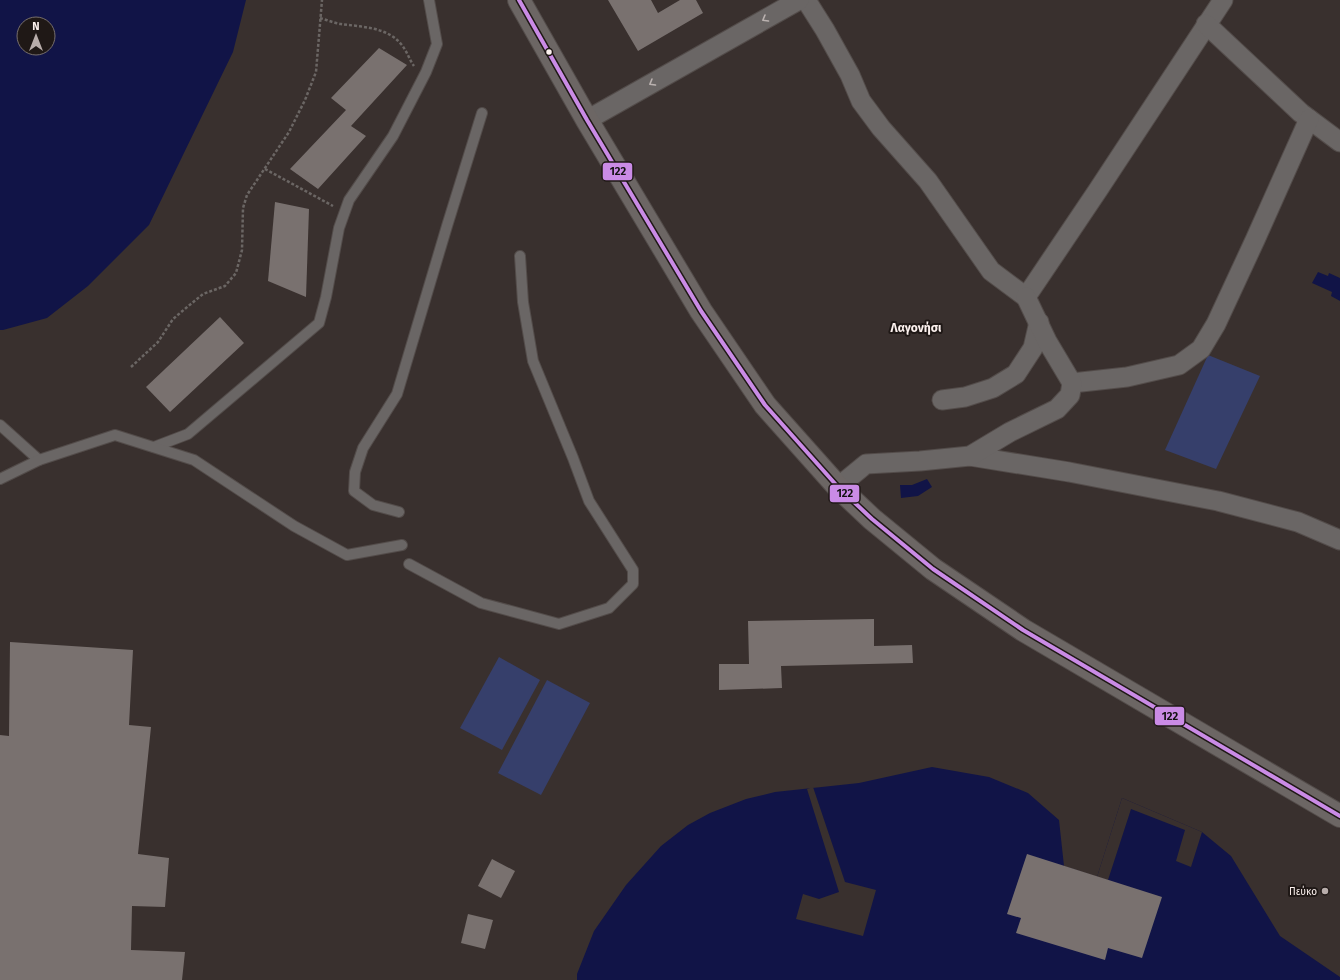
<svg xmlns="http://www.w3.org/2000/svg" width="1340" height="980" font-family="'Fira Sans',sans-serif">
<rect width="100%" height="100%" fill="#39302e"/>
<g fill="#363f6b">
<path d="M1208,355l52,21 -44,93 -51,-19z"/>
<path d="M499,657l41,23 -38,70 -42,-22z"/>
<path d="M547,680l43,23 -49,92 -43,-22z"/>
</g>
<g fill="#111447" fill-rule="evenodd">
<path d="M0,0h246l-13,52 -84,173 -61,61 -41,32 -44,12h-3zM24,24h24v24h-24z"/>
<path d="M1318,272l10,4 1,-3 11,5v23l-9,-5 1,-4 -20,-9z"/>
<path d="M927,479l5,8 -14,9 -17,2 -1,-13h12z"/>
<path d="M932,767l57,10 39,16 31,27 5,46 33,11 25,-79 80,34 29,24 49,80 60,41v3h-763v-6l17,-43 32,-46 35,-39 27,-21 22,-12 36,-14 29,-7 84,-9z"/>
</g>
<g fill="#39302e">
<path d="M813,787l32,95 31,8 -13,46 -67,-17 7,-25 16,5 20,-7 -32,-103z"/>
<path d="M1122,798l80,34 -11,35 -15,-6 9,-31 -54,-21 -23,71 -11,-3z"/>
</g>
<g fill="#79716f">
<path d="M608,0h43l7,13 22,-13h16l7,13 -65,38z"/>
<path d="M379,48l28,17 -56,61 15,10 -48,53 -28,-20 56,-59 -15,-12z"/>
<path d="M275,202l34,7 -3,88 -38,-16z"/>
<path d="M220,317l24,26 -74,69 -24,-25z"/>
<path d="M874,619v27l38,-1 1,18 -132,3 1,22 -63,2v-26h30l-1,-43z"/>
<path d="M10,642l123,8 -4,75 22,2 -13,127 31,4 -4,49 -33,-1 -1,44 54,2 -3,28h-182v-245l9,1z"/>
<path d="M1027,854l135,43 -20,61 -34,-10 -3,12 -89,-27 5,-15 -14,-4z"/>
<path d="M492,859l23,12 -14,27 -23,-12z"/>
<path d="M468,914l25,6 -8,29 -24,-6z"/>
</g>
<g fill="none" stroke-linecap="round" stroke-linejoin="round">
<g stroke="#534c4a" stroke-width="12">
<g id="service">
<path d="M0,425l39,35"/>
<path d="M154,447l34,-13 131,-111 7,-26 13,-69 10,-28 44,-64 33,-64 11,-28 -8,-44"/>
<path d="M0,479l39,-19 76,-25 79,25 100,66 53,29 55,-10"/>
<path d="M399,512l-26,-7 -19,-14 1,-19 8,-24 34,-54 50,-168 35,-113"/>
<path d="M409,564l72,39 78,21 50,-16 24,-24v-14l-44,-69 -16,-43 -40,-97 -10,-59 -3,-46"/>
</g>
</g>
<g stroke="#534c4a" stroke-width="21">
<g id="minor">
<path d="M806,0l19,30 25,45 11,26 20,27 47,53 63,90 35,26 72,-107 125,-190"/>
<path d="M1206,24l95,89 39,29"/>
<path d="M587,120l212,-120"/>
<path d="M1072,383l55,-6 52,-12 22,-16 15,-25 39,-84 54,-121"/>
<path d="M942,400l23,-3 28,-9 23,-14 17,-26 6,-26"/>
<path d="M970,456l99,16 149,29 80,21 42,18"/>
<path d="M838,487l28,-23 54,-3 50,-5 40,-24 47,-23 13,-14 2,-12 -25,-42 -21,-44"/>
</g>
</g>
<g stroke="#534c4a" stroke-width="24">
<path id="primary" d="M519,0l68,120 114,191 64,94 73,82 34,32 61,50 90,61 317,186"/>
</g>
<g stroke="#6b6664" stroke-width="2.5" stroke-dasharray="3 2" stroke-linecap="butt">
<path d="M320,18c7,2 14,5 21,6 21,3 46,3 60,20 6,7 8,15 13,22"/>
<path d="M265,169l68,37"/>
<path d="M131,367l27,-25 15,-23 13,-11 17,-14 22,-8 11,-13 6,-23 1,-42 4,-13 42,-63 16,-32 11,-28 6,-72"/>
</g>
<use href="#service" stroke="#6a6665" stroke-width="10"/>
<use href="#minor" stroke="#6a6665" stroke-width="19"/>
<use href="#primary" stroke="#6c6664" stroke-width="22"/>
<g stroke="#1f1816" stroke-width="7">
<path id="bus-1" d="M519,0l68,120 114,191 64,94 73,82 34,32 61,50 90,61 317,186"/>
</g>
<use href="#bus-1" stroke="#ca8be6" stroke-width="4"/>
</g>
<defs><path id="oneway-chevron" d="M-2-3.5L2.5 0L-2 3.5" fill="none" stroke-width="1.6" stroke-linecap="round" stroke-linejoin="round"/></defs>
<g stroke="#bab2b0">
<use href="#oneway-chevron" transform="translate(765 19) rotate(150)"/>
<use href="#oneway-chevron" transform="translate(652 83) rotate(150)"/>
</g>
<circle fill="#fcf1ee" stroke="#1f1816" stroke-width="1.5" cx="549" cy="52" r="3.5"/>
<circle fill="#b8adab" stroke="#1f1816" stroke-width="1.5" cx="1325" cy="891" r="4"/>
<g text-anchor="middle" stroke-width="4" stroke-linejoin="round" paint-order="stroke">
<g font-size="10" fill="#fcf1ee" stroke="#1f1816" text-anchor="end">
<text x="1317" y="895">Πεύκο</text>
</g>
<g font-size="12" font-weight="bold" fill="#fcf1ee" stroke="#1f1816">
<text x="916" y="332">Λαγονήσι</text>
</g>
</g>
<g stroke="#1f1816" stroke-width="1.5">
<rect x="602" y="162" width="31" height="19" rx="4" fill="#ca8be6"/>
<rect x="829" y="484" width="31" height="19" rx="4" fill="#ca8be6"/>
<rect x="1154" y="706" width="31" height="20" rx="4" fill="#ca8be6"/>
</g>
<g font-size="11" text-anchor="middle" font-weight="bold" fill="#111">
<text x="618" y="175">122</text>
<text x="845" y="497">122</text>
<text x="1170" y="720">122</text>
</g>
<g transform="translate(36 36)"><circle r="19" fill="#1f1816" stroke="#776f6c"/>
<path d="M0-3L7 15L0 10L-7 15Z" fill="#b8adab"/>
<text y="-6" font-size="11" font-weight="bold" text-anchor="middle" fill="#fcf1ee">N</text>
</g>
</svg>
